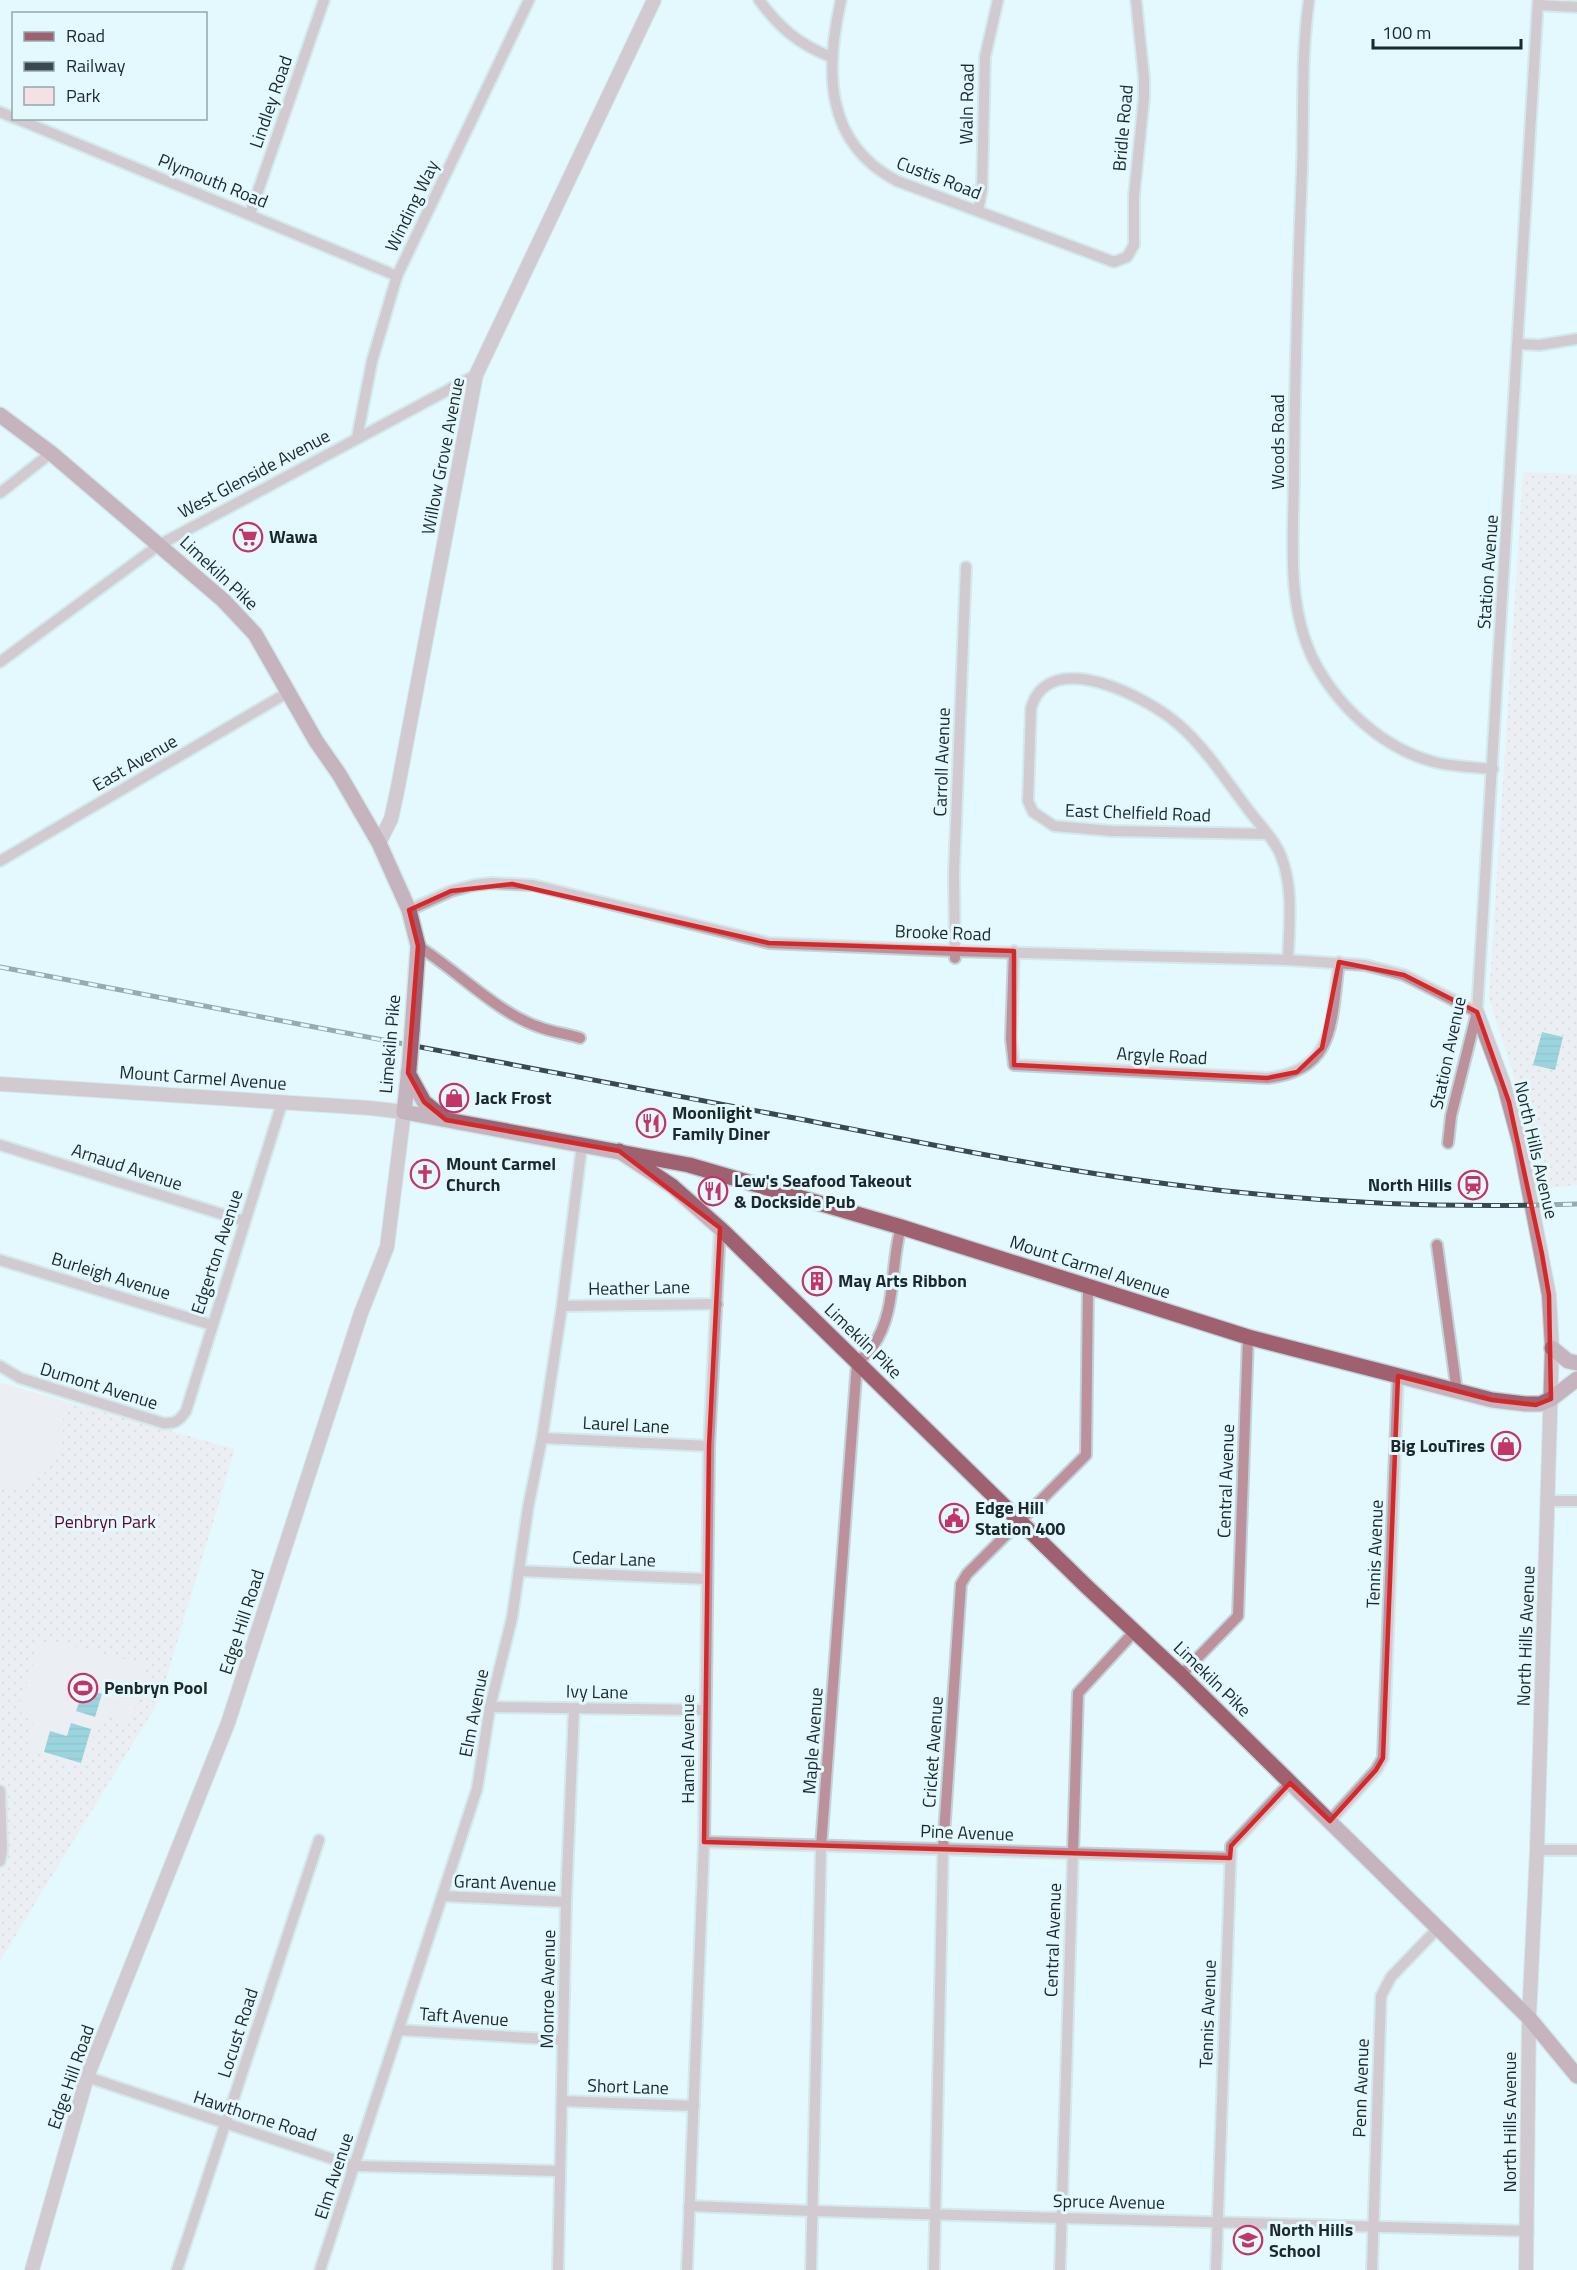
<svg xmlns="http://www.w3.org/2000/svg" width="1577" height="2270" font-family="'Titillium Web',sans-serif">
<defs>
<pattern id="green-dots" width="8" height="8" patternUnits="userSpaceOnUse" patternTransform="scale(1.5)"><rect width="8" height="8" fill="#f4e1e5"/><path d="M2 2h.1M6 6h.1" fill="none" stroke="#d1c1c5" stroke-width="1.8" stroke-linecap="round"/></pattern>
<pattern id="water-rules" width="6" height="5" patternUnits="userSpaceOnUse" patternTransform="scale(1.5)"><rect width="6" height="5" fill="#41a6ba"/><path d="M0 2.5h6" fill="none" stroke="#368797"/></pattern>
</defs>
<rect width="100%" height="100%" fill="#e4f9fe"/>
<g fill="url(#green-dots)">
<path d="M1523,472l54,2v711l-28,3 -60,-190z"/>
<path d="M0,1383l235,66 -75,250 -160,262z"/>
</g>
<g fill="#f4e1e5">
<path d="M0,1383l64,18 -2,47 -14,22 -22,17 -26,-1z"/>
<path d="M49,1640l98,25 -16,58 -20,-6 -15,12 -12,38 -58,-17 7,-27 -15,-13 21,-65z"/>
</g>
<g fill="url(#water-rules)">
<path d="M1542,1032l21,5 -8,33 -22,-5z"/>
<path d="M84,1688l18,6 -7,23 -19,-6z"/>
<path d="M71,1723l20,6 -10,34 -37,-11 6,-21 17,5z"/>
</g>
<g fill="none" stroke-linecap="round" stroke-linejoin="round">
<g stroke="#c0d4d8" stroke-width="14">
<g id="minor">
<path d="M759,0c21,28 39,44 72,57"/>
<path d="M841,0c-16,70 -17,143 56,181l217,81 13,-5 7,-12v-49l10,-98v-20l-8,-78"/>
<path d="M1309,0c-8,55 -5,112 -7,168 -4,101 -7,202 -8,303 0,62 -9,130 19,188 24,47 69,89 121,103 19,5 39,5 59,7"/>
<path d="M1538,5l39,2"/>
<path d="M0,112l14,6"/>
<path d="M15,118l382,158"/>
<path d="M978,211l4,-21 3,-133 13,-57"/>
<path d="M250,214l74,-214"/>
<path d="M1519,344l21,1 37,-6"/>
<path d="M357,438l15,-77 25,-85 132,-276"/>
<path d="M0,493l51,-40"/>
<path d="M0,662l159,-117 317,-170"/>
<path d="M1267,834l-155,-3 -58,-5 -21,-14 -5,-11 3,-93c18,-62 116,-11 147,16 28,24 49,58 72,88 10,13 25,28 31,44 13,33 8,70 7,104"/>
<path d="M0,861l287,-168"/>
<path d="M409,910l42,-19 23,-6 17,-2 42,2 236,58 186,8 333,9 77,5 39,10 73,37"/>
<path d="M418,946c38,24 81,68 121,81 13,5 28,7 41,11"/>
<path d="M1014,951l-3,88 3,26 253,13c70,-7 64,-59 72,-116"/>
<path d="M955,958l-1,-85 12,-306"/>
<path d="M1448,1143l3,-27 26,-104 61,-1012"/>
<path d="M0,1145l244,76"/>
<path d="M1437,1245l20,147"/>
<path d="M0,1260l212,65"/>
<path d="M562,1306l155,-2"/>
<path d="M0,1366l20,12 143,45c12,1 16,-2 23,-12l96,-308"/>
<path d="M542,1438l167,8"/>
<path d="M1548,1501h29"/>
<path d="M519,1571l188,8"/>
<path d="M1181,1675l57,-59 10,-279"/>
<path d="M490,1707l214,3"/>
<path d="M0,1791l2,60 -2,10"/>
<path d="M1330,1821l46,-51 7,-12 15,-382"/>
<path d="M704,1842l526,16"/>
<path d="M1537,1850h40"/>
<path d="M443,1896l123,6"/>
<path d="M399,2030l164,10"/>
<path d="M87,2077l267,89 206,5"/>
<path d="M562,2101l132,5"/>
<path d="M689,2206l124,5 715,20"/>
<path d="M177,2270l142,-430"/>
<path d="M320,2270l157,-481 13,-82 22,-89 16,-110 14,-70 20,-132 20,-162"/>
<path d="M558,2270l8,-368 8,-193"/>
<path d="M687,2270l17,-428 5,-396 11,-218"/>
<path d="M811,2270l10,-423 36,-484c6,-6 12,-11 16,-17 24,-34 17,-81 28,-119"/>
<path d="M934,2270l9,-421 18,-265 6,-10 119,-119 2,-168"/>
<path d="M1060,2270l18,-577 56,-61"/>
<path d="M1216,2270l15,-424 59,-63"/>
<path d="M1372,2270l9,-274 10,-19 47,-49"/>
</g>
</g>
<g stroke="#c0d4d8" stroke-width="16">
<g id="tertiary">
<path d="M379,843l12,-24 6,-27 79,-417 178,-375"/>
<path d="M1477,1012l27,73 16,60 29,150 3,53 -15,502 -8,168 -3,252"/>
<path d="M0,1084l370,24 34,4 -17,135 -26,66 -133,410 -141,354 -55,193"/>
</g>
</g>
<g stroke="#c0d4d8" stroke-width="18">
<g id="secondary">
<path d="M0,415l51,38 172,147 32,34 61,107 23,33 40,69 30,67 9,36 -6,85"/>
<path d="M409,1069l-5,43 285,53 212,62 347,110 244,63 34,4h14l11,-5 26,-20"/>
<path d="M408,1073l16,29 20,16"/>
<path d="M619,1151l53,35 52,46 361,353 96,90 348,343 48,58"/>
<path d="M1552,1348l16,13 9,2"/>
</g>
</g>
<use href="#minor" stroke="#bd919b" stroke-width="10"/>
<use href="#tertiary" stroke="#bd919b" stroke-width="14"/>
<use href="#secondary" stroke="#9f6170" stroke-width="15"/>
<g stroke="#3a494d" stroke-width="5">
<path id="rail" d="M0,967c263,50 526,101 789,150 126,24 252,51 379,67 136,18 273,25 409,20"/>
</g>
<use href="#rail" stroke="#e4f9fe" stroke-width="3" stroke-dasharray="9" stroke-linecap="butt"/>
<g stroke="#c0d4d8" stroke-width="18" stroke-linecap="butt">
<path id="secondary-bridge" d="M409,1069l3,-38"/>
</g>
<use href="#secondary-bridge" stroke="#9f6170" stroke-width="15"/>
</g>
<path d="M0 0H1577V2270H0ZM512,884l257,59 245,8v114l253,13 30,-6 25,-24 17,-86 65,13 73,37 32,90 33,152 7,41 2,104 -15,6 -44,-5 -94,-24 -15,382 -7,12 -46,51 -40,-38 -59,63 -1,12 -526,-16 5,-396 11,-218 -101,-77 -173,-31 -22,-18 -16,-29 10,-127 -9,-36 42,-19z" fill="#e4f9fe" fill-opacity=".55" fill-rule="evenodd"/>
<path fill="none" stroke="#d62828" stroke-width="4.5" stroke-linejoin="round" d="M512,884l257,59 245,8v114l253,13 30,-6 25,-24 17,-86 65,13 73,37 32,90 33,152 7,41 2,104 -15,6 -44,-5 -94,-24 -15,382 -7,12 -46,51 -40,-38 -59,63 -1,12 -526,-16 5,-396 11,-218 -101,-77 -173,-31 -22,-18 -16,-29 10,-127 -9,-36 42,-19z"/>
<defs>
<g id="supermarket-ring" transform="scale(1.5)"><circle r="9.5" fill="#e4f9fe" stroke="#c23667" stroke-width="1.5"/><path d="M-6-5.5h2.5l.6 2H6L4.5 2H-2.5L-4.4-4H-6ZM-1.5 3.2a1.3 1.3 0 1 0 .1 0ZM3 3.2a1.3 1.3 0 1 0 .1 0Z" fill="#c23667"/></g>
<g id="shop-ring" transform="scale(1.5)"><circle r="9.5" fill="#e4f9fe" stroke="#c23667" stroke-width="1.5"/><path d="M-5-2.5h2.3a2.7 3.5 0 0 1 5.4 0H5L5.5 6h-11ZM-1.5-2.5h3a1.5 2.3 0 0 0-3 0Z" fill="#c23667"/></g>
<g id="restaurant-ring" transform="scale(1.5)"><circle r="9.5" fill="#e4f9fe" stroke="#c23667" stroke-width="1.5"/><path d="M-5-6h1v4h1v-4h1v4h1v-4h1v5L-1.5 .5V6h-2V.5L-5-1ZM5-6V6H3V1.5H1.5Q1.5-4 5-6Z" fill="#c23667"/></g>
<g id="church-ring" transform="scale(1.5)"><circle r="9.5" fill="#e4f9fe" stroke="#c23667" stroke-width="1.5"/><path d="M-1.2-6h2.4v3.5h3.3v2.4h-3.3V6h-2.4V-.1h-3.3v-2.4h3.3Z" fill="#c23667"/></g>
<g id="station-ring" transform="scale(1.5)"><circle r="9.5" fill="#e4f9fe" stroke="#c23667" stroke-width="1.5"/><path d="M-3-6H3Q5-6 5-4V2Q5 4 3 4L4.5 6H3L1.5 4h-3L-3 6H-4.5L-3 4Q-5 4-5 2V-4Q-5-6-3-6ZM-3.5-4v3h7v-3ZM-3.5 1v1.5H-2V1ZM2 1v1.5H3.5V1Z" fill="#c23667"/></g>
<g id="building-ring" transform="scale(1.5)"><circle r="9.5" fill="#e4f9fe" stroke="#c23667" stroke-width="1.5"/><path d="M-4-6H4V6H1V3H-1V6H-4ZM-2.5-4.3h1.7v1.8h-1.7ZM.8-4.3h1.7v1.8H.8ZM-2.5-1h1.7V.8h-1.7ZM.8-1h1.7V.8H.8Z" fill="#c23667"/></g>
<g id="civic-ring" transform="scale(1.5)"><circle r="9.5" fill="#e4f9fe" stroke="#c23667" stroke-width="1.5"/><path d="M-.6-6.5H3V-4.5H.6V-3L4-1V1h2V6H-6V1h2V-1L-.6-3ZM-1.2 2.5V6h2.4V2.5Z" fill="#c23667"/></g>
<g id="stadium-ring" transform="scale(1.5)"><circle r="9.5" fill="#e4f9fe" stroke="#c23667" stroke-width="1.5"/><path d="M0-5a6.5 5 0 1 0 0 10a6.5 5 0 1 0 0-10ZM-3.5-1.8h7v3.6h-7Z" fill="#c23667"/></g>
<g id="school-ring" transform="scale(1.5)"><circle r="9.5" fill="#e4f9fe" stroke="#c23667" stroke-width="1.5"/><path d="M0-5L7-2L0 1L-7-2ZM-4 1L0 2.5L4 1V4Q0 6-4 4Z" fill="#c23667"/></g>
</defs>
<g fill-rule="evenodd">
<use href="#supermarket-ring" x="248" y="537"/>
<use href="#shop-ring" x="454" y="1098"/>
<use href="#restaurant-ring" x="651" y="1123"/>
<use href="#church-ring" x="425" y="1174"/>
<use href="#station-ring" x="1473" y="1185"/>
<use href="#restaurant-ring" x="713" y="1191"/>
<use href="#building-ring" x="817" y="1281"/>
<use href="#shop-ring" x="1506" y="1446"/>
<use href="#civic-ring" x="954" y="1518"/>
<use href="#stadium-ring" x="83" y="1688"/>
<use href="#school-ring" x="1248" y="2240"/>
</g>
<g text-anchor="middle" stroke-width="6" stroke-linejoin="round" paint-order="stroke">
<g font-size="18" fill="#1b292c" stroke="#e4f9fe">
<text transform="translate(271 102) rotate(-71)" y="6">Lindley Road</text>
<text transform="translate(967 104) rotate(-89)" y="6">Waln Road</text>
<text transform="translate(1123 128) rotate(-85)" y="6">Bridle Road</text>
<text transform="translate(939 178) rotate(21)" y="6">Custis Road</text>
<text transform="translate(213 181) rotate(22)" y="6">Plymouth Road</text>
<text transform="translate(412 206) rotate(-64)" y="6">Winding Way</text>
<text transform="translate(1278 442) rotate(-90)" y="6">Woods Road</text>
<text transform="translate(443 456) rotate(-79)" y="6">Willow Grove Avenue</text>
<text transform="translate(254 474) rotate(-28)" y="6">West Glenside Avenue</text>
<text transform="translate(1488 572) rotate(-86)" y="6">Station Avenue</text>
<text transform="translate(219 573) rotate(43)" y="6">Limekiln Pike</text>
<text transform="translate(942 762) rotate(-88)" y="6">Carroll Avenue</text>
<text transform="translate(135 763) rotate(-30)" y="6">East Avenue</text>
<text transform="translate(1138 813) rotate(2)" y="6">East Chelfield Road</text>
<text transform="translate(943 933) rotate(2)" y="6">Brooke Road</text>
<text transform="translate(390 1044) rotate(-85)" y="6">Limekiln Pike</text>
<text transform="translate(1448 1053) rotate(-78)" y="6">Station Avenue</text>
<text transform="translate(1162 1056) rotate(3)" y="6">Argyle Road</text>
<text transform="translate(203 1078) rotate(4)" y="6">Mount Carmel Avenue</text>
<text transform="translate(1536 1150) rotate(77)" y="6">North Hills Avenue</text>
<text transform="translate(127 1167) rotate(18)" y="6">Arnaud Avenue</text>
<text transform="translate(217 1252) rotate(-72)" y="6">Edgerton Avenue</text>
<text transform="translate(1090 1267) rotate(18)" y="6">Mount Carmel Avenue</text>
<text transform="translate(111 1276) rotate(17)" y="6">Burleigh Avenue</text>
<text transform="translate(639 1288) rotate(-1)" y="6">Heather Lane</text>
<text transform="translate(863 1341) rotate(44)" y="6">Limekiln Pike</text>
<text transform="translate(99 1386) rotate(17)" y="6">Dumont Avenue</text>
<text transform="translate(626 1425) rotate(3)" y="6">Laurel Lane</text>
<text transform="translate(1226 1481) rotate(-88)" y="6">Central Avenue</text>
<text transform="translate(1375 1554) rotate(-88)" y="6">Tennis Avenue</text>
<text transform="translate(614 1559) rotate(2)" y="6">Cedar Lane</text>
<text transform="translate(242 1622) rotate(-72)" y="6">Edge Hill Road</text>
<text transform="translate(1526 1636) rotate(-88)" y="6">North Hills Avenue</text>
<text transform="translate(1212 1679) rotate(44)" y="6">Limekiln Pike</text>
<text transform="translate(597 1692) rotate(1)" y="6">Ivy Lane</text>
<text transform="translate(474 1713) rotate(-79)" y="6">Elm Avenue</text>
<text transform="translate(813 1741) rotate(-86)" y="6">Maple Avenue</text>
<text transform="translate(688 1749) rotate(-90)" y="6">Hamel Avenue</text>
<text transform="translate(933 1752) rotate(-86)" y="6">Cricket Avenue</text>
<text transform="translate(967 1833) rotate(2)" y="6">Pine Avenue</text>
<text transform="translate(505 1883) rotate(2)" y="6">Grant Avenue</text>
<text transform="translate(1053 1940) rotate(-88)" y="6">Central Avenue</text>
<text transform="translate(548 1989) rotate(-89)" y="6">Monroe Avenue</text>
<text transform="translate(1208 2014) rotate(-88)" y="6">Tennis Avenue</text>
<text transform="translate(464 2017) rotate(4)" y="6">Taft Avenue</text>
<text transform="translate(238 2033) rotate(-72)" y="6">Locust Road</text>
<text transform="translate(71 2077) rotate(-71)" y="6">Edge Hill Road</text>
<text transform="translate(628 2087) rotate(2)" y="6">Short Lane</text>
<text transform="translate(1361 2088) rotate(-88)" y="6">Penn Avenue</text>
<text transform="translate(255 2116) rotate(18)" y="6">Hawthorne Road</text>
<text transform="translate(1510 2122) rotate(-90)" y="6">North Hills Avenue</text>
<text transform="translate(334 2176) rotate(-72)" y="6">Elm Avenue</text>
<text transform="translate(1109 2202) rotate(1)" y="6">Spruce Avenue</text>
</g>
<g font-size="18" font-weight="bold" fill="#1b292c" stroke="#e4f9fe" text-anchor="start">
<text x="269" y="543">Wawa</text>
<text x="475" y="1104">Jack Frost</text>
<text x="672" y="1119">Moonlight<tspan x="672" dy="21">Family Diner</tspan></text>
<text x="446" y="1170">Mount Carmel<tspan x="446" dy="21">Church</tspan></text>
<text x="734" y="1187">Lew's Seafood Takeout<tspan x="734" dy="21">&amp; Dockside Pub</tspan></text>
<text x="1452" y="1191" text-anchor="end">North Hills</text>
<text x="838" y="1287">May Arts Ribbon</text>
<text x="1485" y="1452" text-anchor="end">Big LouTires</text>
<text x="975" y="1514">Edge Hill<tspan x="975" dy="21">Station 400</tspan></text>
<text x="104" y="1694">Penbryn Pool</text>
<text x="1269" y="2236">North Hills<tspan x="1269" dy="21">School</tspan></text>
</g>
<g font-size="18" fill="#5e072b" stroke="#e4f9fe">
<text x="105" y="1528">Penbryn Park</text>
</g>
</g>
<rect x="12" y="12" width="195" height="108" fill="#e4f9fe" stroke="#94a6aa" stroke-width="1.5"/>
<rect x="24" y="32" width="30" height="9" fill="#9f6170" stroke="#94a6aa" stroke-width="1.5"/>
<text x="66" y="42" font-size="18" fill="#1b292c">Road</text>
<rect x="24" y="62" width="30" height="9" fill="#3a494d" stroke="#94a6aa" stroke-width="1.5"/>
<text x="66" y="72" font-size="18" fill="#1b292c">Railway</text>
<rect x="24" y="87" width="30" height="18" fill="#f4e1e5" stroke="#94a6aa" stroke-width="1.5"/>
<text x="66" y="102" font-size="18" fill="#1b292c">Park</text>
<path d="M1373 39v9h148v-9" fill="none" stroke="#1b292c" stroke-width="3"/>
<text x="1382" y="39" font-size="18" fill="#1b292c" stroke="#e4f9fe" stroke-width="4.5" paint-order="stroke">100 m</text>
</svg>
